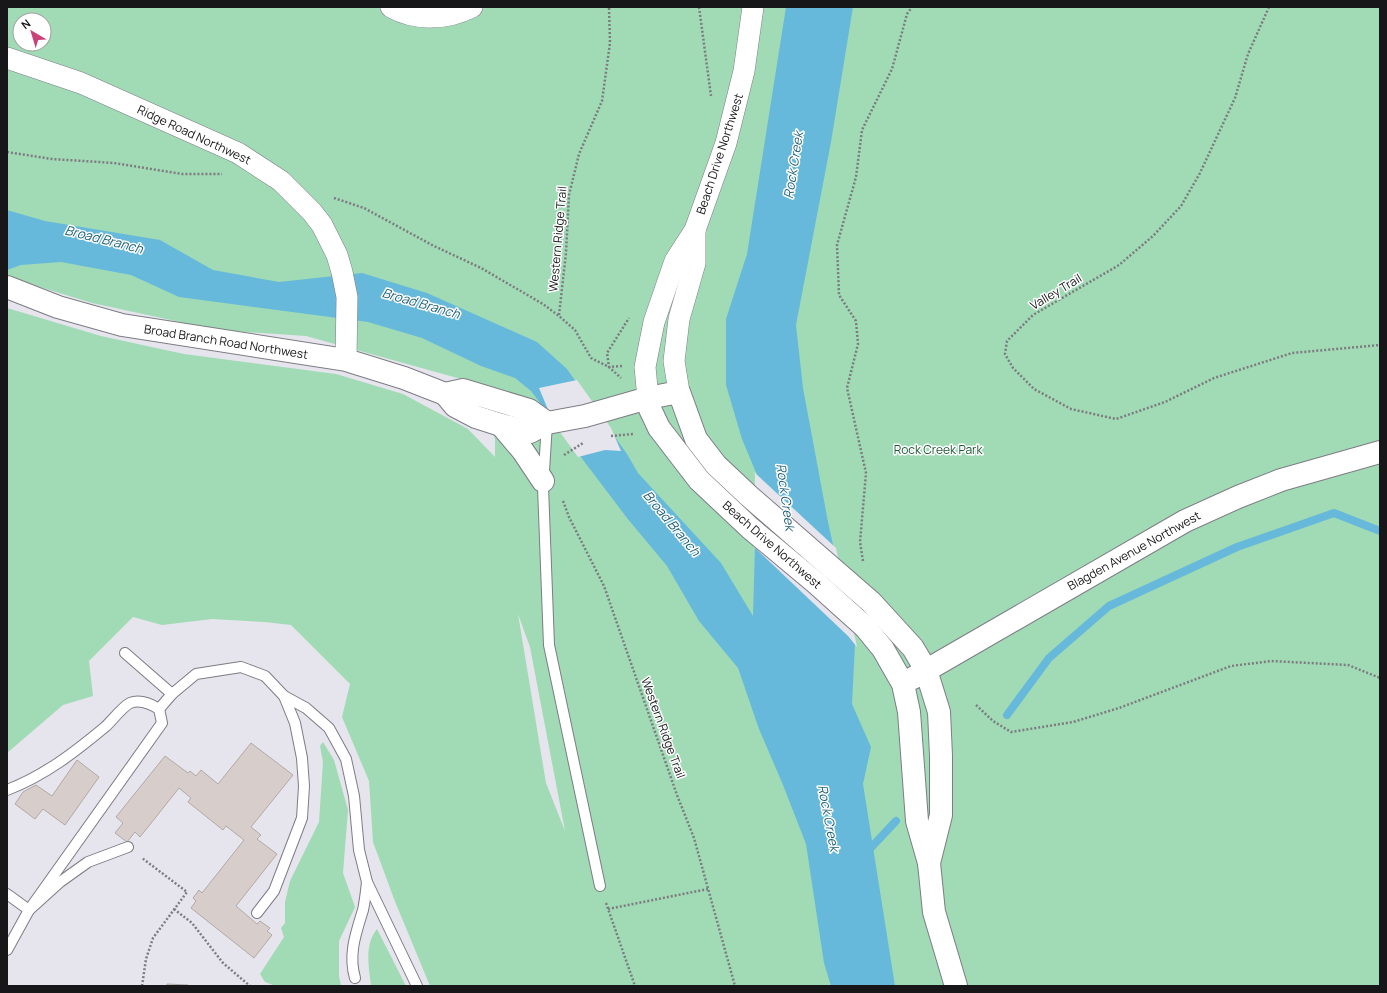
<svg xmlns="http://www.w3.org/2000/svg" width="1387" height="993" font-family="Manrope,sans-serif">
<rect width="100%" height="100%" fill="#e6e4ed"/>
<g fill="#a0dbb5" fill-rule="evenodd">
<path d="M7,7h1373v979h-950l-36,-87 -21,-57 -4,-61 -27,-64 8,-33 -59,-59 -26,-3 -53,-3 -50,6 -29,-8 -44,44 4,35 -30,9 -56,48v-445l94,28 83,18 152,20 67,20 65,35 27,28v-18l-16,-55 -173,-48 -89,-6 -125,-27 -85,-26zM20,20h24v24h-24zM518,614l12,33 35,184 -19,-48z"/>
<path d="M323,742l11,18 14,50 -5,63 12,34 -16,34v35l2,10h-65l-11,-4 -5,-8 24,-37 -3,-9 4,-5v-21l5,-21 29,-59 4,-60 -3,-16z"/>
<path d="M377,929l29,57h-35c-2,-20 -7,-41 6,-57z"/>
</g>
<path fill="#66b9db" d="M786,7h67l-22,135 -35,183 7,63 25,134 27,122 -3,60 19,43 -8,37 32,202h-64l-7,-23 -18,-119 -23,-59 -24,-56 -21,-61 -39,-47 -32,-55 -40,-48 -96,-127 -16,-13 -34,-12 -59,-28 -54,-16 -189,-25 -48,-22 -70,-13 -40,3 -14,5v-60l38,11 115,19 53,30 66,12 83,-9 65,20 110,49 30,27 60,85 11,19 83,90 32,53 4,-141 -15,-36 -16,-54v-66l21,-65z"/>
<g fill="#e6e4ed">
<path d="M577,380l34,48 10,23 -16,-1 -27,7 -24,-33 -15,-36z"/>
<path d="M754,472l82,76 21,99 -9,-11 -95,-90 2,-71z"/>
</g>
<g fill="none" stroke-linecap="round" stroke-linejoin="round">
<g stroke="#66b9db" stroke-width="8">
<path d="M1007,715l42,-57 60,-52 128,-59 97,-34 46,18"/>
<path d="M865,854l31,-33"/>
</g>
</g>
<g fill="#d7cdca" stroke="#b2a9a5">
<path d="M251,743l42,32 -42,52 10,8 -4,4 20,15 -41,52 21,18 3,-3 10,7 -3,3 5,4 -18,23 -63,-50 5,-7 -3,-3 6,-8 3,3 42,-53 -18,-14 -3,4 -35,-28 3,-4 -12,-10 -39,49 -5,-5 -8,10 -12,-9 8,-10 -7,-6 49,-61 23,17 2,-2 6,5 5,-6 17,14z"/>
<path d="M77,760l22,17 -34,48 -22,-16 -8,10 -20,-15 8,-12 13,-7 16,11z"/>
<path d="M167,984l21,1v1h-21z"/>
</g>
<g fill="none" stroke-linecap="round" stroke-linejoin="round">
<g stroke="#7e7c84" stroke-width="12">
<g id="lane">
<path d="M547,423l-4,64 6,158 51,241"/>
<path d="M125,653l47,41"/>
<path d="M284,696l22,12 23,20 17,31 8,37 5,54 8,32 50,104"/>
<path d="M159,709l13,-15 24,-20 45,-7 24,9 19,20 11,27 7,35 2,28 -2,32 -28,73 -17,22"/>
<path d="M7,790c37,-14 68,-38 98,-63 7,-6 17,-20 25,-24 10,-4 21,1 29,6l3,14 -133,187 -22,40"/>
<path d="M7,894l22,16 31,-28 28,-20 40,-15"/>
<path d="M355,978c-7,-24 1,-45 8,-68 2,-9 3,-19 4,-28"/>
</g>
</g>
<g stroke="#7e7c84" stroke-width="22">
<g id="street">
<path d="M391,7c25,14 55,13 81,0"/>
<path d="M7,58l74,25 157,70 43,28 31,31 10,13 15,30 5,17 5,25 -1,63"/>
<path d="M679,392l-5,-31 5,-42 16,-56v-33"/>
<path d="M648,398l-3,-31 9,-45 21,-61 20,-31 31,-87 18,-72 9,-64"/>
</g>
</g>
<g stroke="#7e7c84" stroke-width="24">
<g id="secondary">
<path d="M7,287l51,20 64,18 224,35 58,18 41,16 10,12 21,11 25,8 29,7 17,-9 38,-7 63,-18 31,-6 17,47 20,26 33,31 122,106 42,46 13,22 13,42 2,44v59l-12,48"/>
<path d="M445,394l18,-4 66,20 18,13"/>
<path d="M648,398l2,11 9,19 40,52 51,48 66,55 49,44 18,22 20,35 6,28 8,109 12,42 5,49 22,74"/>
<path d="M501,425l22,26 20,30"/>
<path d="M913,678l272,-157 53,-24 43,-17 99,-28"/>
</g>
</g>
<g stroke="#7d7b81" stroke-width="2.5" stroke-dasharray="2 2" stroke-linecap="butt">
<path d="M699,7l12,89"/>
<path d="M1269,7l-21,47 -13,44 -35,75 -19,33 -28,30 -34,29 -86,50 -26,26 -2,13 8,14 21,21 37,20 45,10 49,-17 49,-24 78,-25 88,-8"/>
<path d="M7,152l45,7 62,4 68,11h40"/>
<path d="M334,198l30,10 68,37 49,23 62,36 16,12 16,14 16,28 18,9 12,11"/>
<path d="M559,315l7,-62 3,-58 10,-41 23,-53 8,-58 -1,-36"/>
<path d="M622,366l-13,1 -2,-14 22,-35"/>
<path d="M611,436l22,-2"/>
<path d="M564,455l19,-12"/>
<path d="M563,501l6,16 35,69 73,209 17,43 41,148"/>
<path d="M863,561l-3,-19 6,-69 -19,-85 11,-44 -2,-23 -17,-26 -2,-50 19,-68 6,-47 30,-61 15,-55 5,-7"/>
<path d="M976,705l17,16 18,11 62,-10 46,-14 112,-42 40,-5 77,4 32,13"/>
<path d="M606,903l29,83"/>
<path d="M174,909l18,14 31,40 27,23"/>
<path d="M608,909l100,-20"/>
<path d="M142,986l4,-27 7,-21 34,-46 -45,-34"/>
</g>
<use href="#lane" stroke="#fff" stroke-width="10"/>
<use href="#street" stroke="#fff" stroke-width="21"/>
<use href="#secondary" stroke="#fff" stroke-width="22"/>
</g>
<g text-anchor="middle" stroke-width="3" stroke-linejoin="round" paint-order="stroke">
<g font-size="12" fill="#171619" stroke="#fff">
<text transform="translate(194 135) rotate(25)" y="4">Ridge Road Northwest</text>
<text transform="translate(720 154) rotate(-72)" y="4">Beach Drive Northwest</text>
<text transform="translate(558 239) rotate(-85)" y="4">Western Ridge Trail</text>
<text transform="translate(1056 292) rotate(-31)" y="4">Valley Trail</text>
<text transform="translate(226 342) rotate(9)" y="4">Broad Branch Road Northwest</text>
<text transform="translate(772 545) rotate(41)" y="4">Beach Drive Northwest</text>
<text transform="translate(1134 551) rotate(-29)" y="4">Blagden Avenue Northwest</text>
<text transform="translate(663 728) rotate(70)" y="4">Western Ridge Trail</text>
</g>
<g font-size="12" fill="#215538" stroke="#fff">
<text x="938" y="454">Rock Creek Park</text>
</g>
<g font-size="13" font-style="italic" fill="#1d5f76" stroke="#fff">
<text transform="translate(793 165) rotate(-81)" y="5">Rock Creek</text>
<text transform="translate(104 239) rotate(14)" y="5">Broad Branch</text>
<text transform="translate(421 303) rotate(16)" y="5">Broad Branch</text>
<text transform="translate(786 497) rotate(82)" y="5">Rock Creek</text>
<text transform="translate(672 523) rotate(50)" y="5">Broad Branch</text>
<text transform="translate(829 818) rotate(79)" y="5">Rock Creek</text>
</g>
</g>
<rect width="1387" height="993" fill="none" stroke="#171619" stroke-width="16"/>
<g transform="translate(32 32) rotate(322)"><circle r="19" fill="#ffffff" stroke="#a2a2a3"/>
<path d="M0-3L7 15L0 10L-7 15Z" fill="#cb417a"/>
<text y="-6" font-size="11" font-weight="bold" text-anchor="middle" fill="#171619">N</text>
</g>
</svg>
